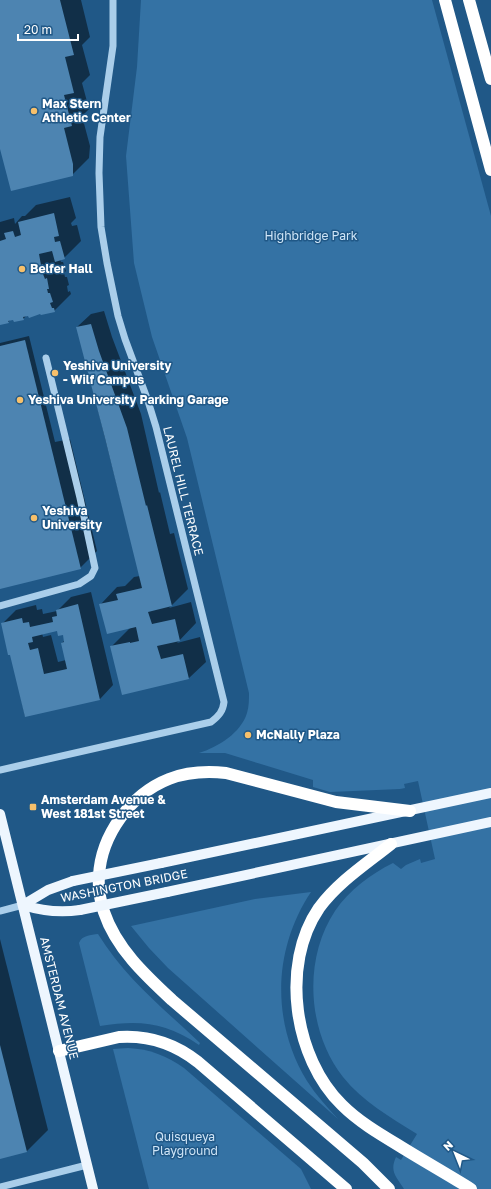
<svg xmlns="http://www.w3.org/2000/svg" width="491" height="1189" font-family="'Golos Text',sans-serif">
<rect width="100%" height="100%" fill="#205887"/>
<g fill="#3472a4">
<path d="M141,0h291l59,216v973h-87c-7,-12 -15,-17 -8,-32l5,3 16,-26c-27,-17 -54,-32 -74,-57 -36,-46 -40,-118 -8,-166 14,-21 36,-37 58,-48l8,6 5,-4 14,-6 1,4 14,-4 -17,-78 -14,3 1,4 -5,1 -70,3 -17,-5v-7l-88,-27h-26c19,-6 42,-20 48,-40 2,-7 2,-13 2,-20l-62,-255 -35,-101 -18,-74 -8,-107 11,-89z"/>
<path d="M311,892c-38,57 -40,130 -4,189 9,14 20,26 31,38l-170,-151 -19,-20 -18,-22 124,-27z"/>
<path d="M98,934c27,44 65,74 102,109l-1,2c-34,-23 -59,-25 -99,-19l-21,-83c3,-8 12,-8 19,-9z"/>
<path d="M128,1048c22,1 39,8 56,20l117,101 10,20h-162l-36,-140z"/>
</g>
<g fill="#0007" fill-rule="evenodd">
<path d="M0,0h81l9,37 -8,8 8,30 -8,8 7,26 -7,7 8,30 -1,12 -17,17 -72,-30z"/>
<path d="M70,197l6,21 -5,5 1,3 5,-1 4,16 -17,17 -4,1 1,3h2l3,9 -2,2 1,4h2l2,8 -2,1 1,6 2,-1 1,3 -17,17 -28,5 -3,3h-12l-3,3 -8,2v-102l14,-4 1,6 7,-8h3l11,-11z"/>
<path d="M104,311l8,26 29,77 18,79 1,-1 10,42 4,-1 14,56 -19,19 22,-6 5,21 -19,20 23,-6 6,25 -17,16 -78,-31 20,-20 -30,-23 16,-17 8,-1 9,-9 6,-1 -63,-249 14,-13z"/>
<path d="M29,336l26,106 15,-3 27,112 -17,17 -80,20v-245z"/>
<path d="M91,592l22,93 -13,14 -75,17 -14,-63 -9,-29 14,-14 20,-5 1,5 5,-1 1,5 14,-3 14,-14zM57,630l6,3 2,7 -3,3 4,17 -8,2 -7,-27 -8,2 -1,-4z"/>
<path d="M0,939l48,191 -21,21 -27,7z"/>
</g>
<g fill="#4d84b1" fill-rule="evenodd">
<path d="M0,0h60l14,55 -9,2 9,36 -10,2 8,31 -8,2 9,36v12l-62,15 -11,-42z"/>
<path d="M54,213l5,23 -5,1 1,5 5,-1 5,18 -10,3 -3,-11 -13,3 2,11 2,-1 2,10h-2l2,5 2,-1 2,11h-2l1,4h2l3,9 -3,1 2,5h2l1,4 -14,3 -1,-1 -11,4 -1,-2 -5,1 1,3 -10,2 -1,-2 -5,1 1,2 -9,2v-84l6,-2 -2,-6 9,-2 2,6 6,-2 -3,-13z"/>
<path d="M91,324l8,27 28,77 19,78 1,-1 25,101 -24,6 4,12 23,-5 5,22 -23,5 4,13 22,-5 6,25 -67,16 -12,-49 20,-4v1l9,-2 -3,-14 -29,7 -8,-30 19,-4 -2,-6 26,-6 -37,-150 -29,-111z"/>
<path d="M25,340l56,229 -81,20v-243z"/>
<path d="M78,604l22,96 -75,17 -15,-62h-2l-7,-32 21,-5 1,5 6,-1 1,5 23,-5 -1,-5 5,-1 -1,-6zM57,631l1,5 5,-1 1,7 -3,1 6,26 -23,5 -6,-26 -8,2 -2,-7 5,-1 -1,-5z"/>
<path d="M0,1045l27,107 -27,7z"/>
</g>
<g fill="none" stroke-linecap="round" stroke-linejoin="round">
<g stroke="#aaceea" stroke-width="7">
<path d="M0,606l79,-22 12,-8 4,-8 -15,-70 -34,-140"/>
<path d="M0,770l211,-48c8,-6 12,-11 13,-20l-68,-275 -8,-26 -23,-62 -7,-23 -11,-53 -6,-36 -2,-54 1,-36 13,-91v-46"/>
<path d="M0,911l23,-6"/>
<path d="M0,1187l87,-22"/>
</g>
<g stroke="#eef6fe" stroke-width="10">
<path d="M0,814l93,375"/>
<path d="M161,863l330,-70"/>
<path d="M167,892l324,-70"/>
<path d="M23,905c19,6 37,8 57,5"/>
<path d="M23,905l25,-15 25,-9"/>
</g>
<g stroke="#fff" stroke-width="12">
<path d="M445,0l46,170"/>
<path d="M469,0l22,79"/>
<path d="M391,844c-25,20 -53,38 -72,64 -39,57 -25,150 23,197 16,16 36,28 56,40 24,15 49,29 73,44"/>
<path d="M59,1051l60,-14c30,-2 55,6 79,25l148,127"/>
<path d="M389,1189l-26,-26 -191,-163c-27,-25 -56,-52 -68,-88 -4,-12 -6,-24 -5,-36 2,-41 32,-82 70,-97 18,-7 38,-8 57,-6l110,29 74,9"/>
</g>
<g stroke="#eef6fe" stroke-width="10">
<path d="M73,881l88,-18"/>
<path d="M80,910l87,-18"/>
</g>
</g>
<g fill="#f7c06b" stroke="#205887" stroke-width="1.5">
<circle cx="34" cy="111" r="4"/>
<circle cx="22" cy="269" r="4"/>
<circle cx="55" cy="373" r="4"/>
<circle cx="20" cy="400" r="4"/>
<circle cx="34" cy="518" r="4"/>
<circle cx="248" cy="735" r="4"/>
<rect x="29" y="803" width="8" height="8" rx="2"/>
</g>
<g text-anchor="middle" stroke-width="3" stroke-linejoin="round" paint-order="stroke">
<g font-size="12" font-weight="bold" fill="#fff" stroke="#205887" text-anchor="start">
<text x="42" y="108">Max Stern<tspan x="42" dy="14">Athletic Center</tspan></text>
<text x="30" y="273">Belfer Hall</text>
<text x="63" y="370">Yeshiva University<tspan x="63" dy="14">- Wilf Campus</tspan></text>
<text x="28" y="404">Yeshiva University Parking Garage</text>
<text x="42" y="515">Yeshiva<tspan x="42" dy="14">University</tspan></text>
<text x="256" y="739">McNally Plaza</text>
<text x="41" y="804">Amsterdam Avenue &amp;<tspan x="41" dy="14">West 181st Street</tspan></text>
</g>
<g font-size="12" fill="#cfe5f7" stroke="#205887">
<text x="311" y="240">Highbridge Park</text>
<text x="185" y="1141">Quisqueya<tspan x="185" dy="14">Playground</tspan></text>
</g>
<g font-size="12" fill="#fff" stroke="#205887">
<text transform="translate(183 491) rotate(76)" y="4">LAUREL HILL TERRACE</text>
<text transform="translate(124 886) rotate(-11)" y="4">WASHINGTON BRIDGE</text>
<text transform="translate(59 998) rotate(76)" y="4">AMSTERDAM AVENUE</text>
</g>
</g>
<g transform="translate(455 1153) rotate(317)" stroke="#205887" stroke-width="3" paint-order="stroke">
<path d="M0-3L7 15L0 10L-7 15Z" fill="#ffffff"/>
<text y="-6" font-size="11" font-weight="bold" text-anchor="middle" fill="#ffffff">N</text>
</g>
<path d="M18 34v6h60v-6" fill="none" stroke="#ffffff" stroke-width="2"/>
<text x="24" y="34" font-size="12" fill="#ffffff" stroke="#205887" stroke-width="3" paint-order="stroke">20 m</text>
</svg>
